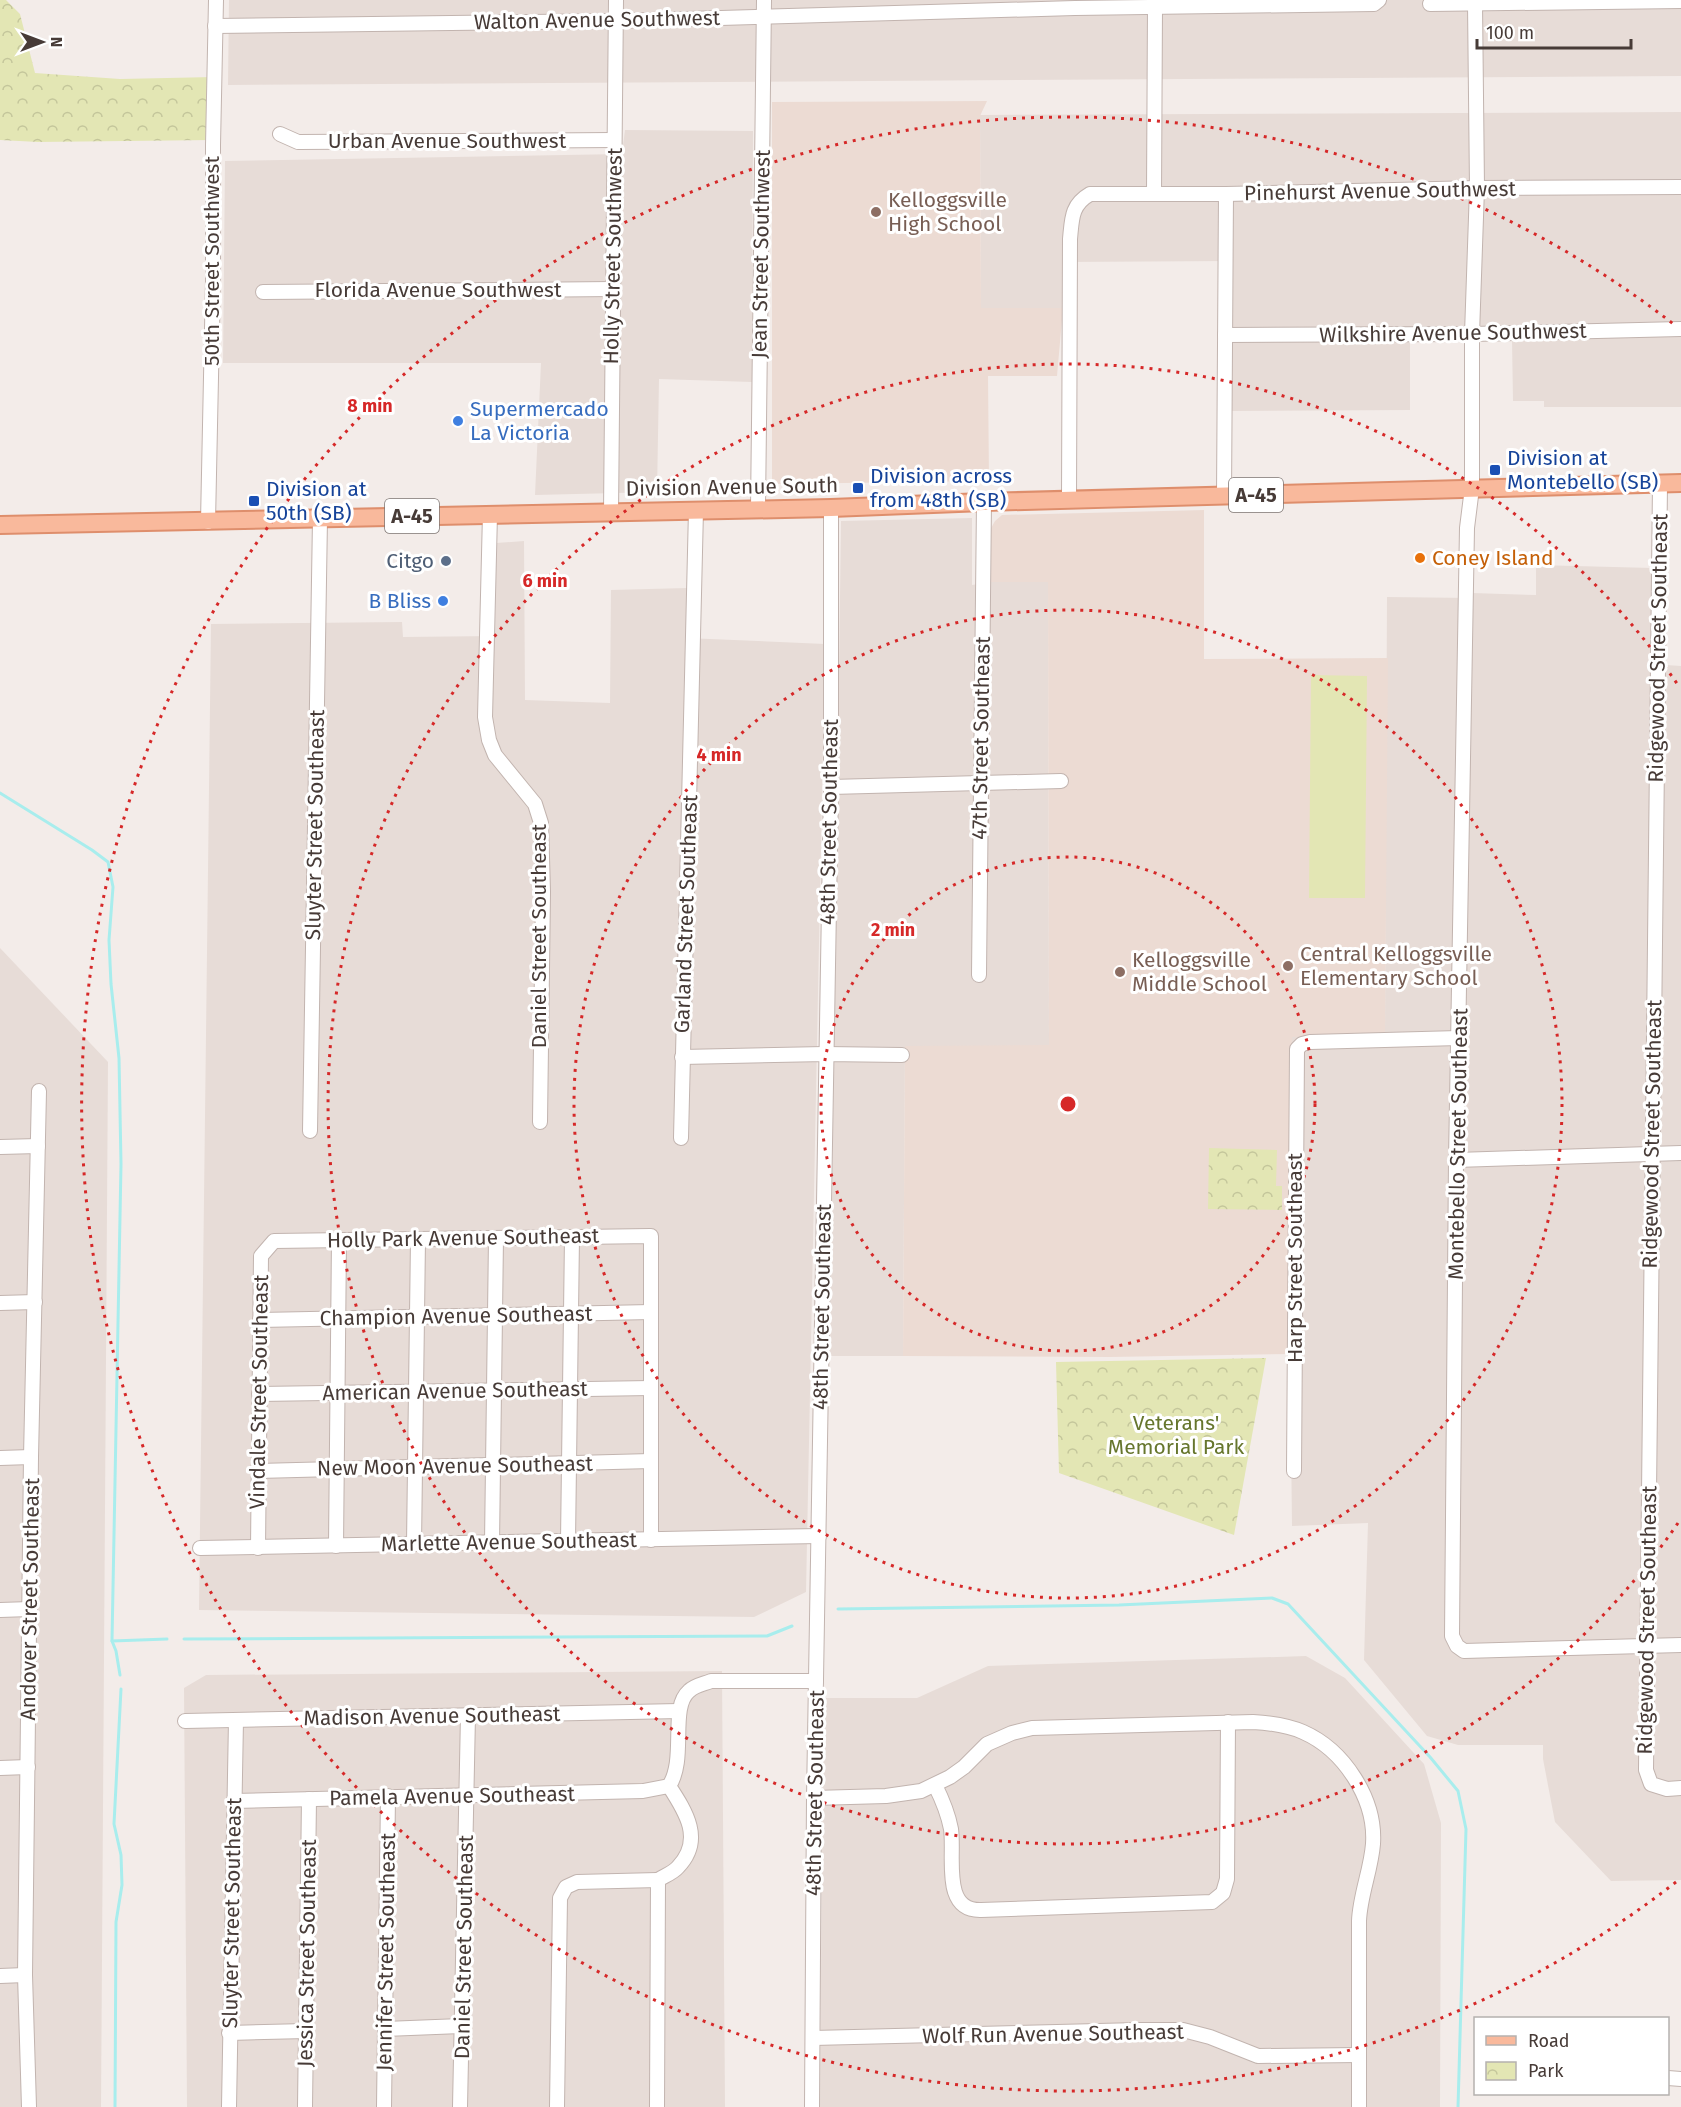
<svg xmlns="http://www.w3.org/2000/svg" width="1681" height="2107" font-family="'Fira Sans',sans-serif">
<defs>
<pattern id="park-crowns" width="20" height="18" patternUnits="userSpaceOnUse" patternTransform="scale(1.5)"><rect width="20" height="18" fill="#e3e6b4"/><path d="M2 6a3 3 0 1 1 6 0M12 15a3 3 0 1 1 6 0" fill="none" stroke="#c4c69b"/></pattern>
</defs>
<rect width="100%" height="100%" fill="#f3ece9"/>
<g fill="#e7dcd7">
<path d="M229,0h1452v76l-1453,9z"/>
<path d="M1681,112v295h-137v-6h-31l-1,-61 -102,1v69l-178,1 -1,-150 -168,1v46l-82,1 -1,-194z"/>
<path d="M625,130l128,1 -1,251 -93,-3 -2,113 -122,3 6,-132h-318l2,-202 397,-7z"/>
<path d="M972,518v67l19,-3 57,-1 1,465h-144l-2,310h-73l11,-835z"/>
<path d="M524,541l1,159 85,3 1,-113 76,-2 -1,50 139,6 -19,948 -52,25 -555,-7 12,-986 191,-2 1,15 92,-1 1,-93z"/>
<path d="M1536,565l116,3 -1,96 30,2v1214l-70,1 -56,-59 -12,-63v-14h-85l-31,-9 -63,-76 4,-137 -76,3 -2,-172 2,-318 93,-3 2,-436 84,1 1,-5 64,2z"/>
<path d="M0,948l108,114 -7,1045h-101z"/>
<path d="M1306,1656l39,22 79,86 17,59 -1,284h-620l3,-409h94l71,-32z"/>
<path d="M722,1671l3,436h-538l-3,-419 22,-13z"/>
</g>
<g fill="#ecdbd3">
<path d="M987,101l-7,15 1,192h82l-6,68h-69l1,105 -217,3v-382z"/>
<path d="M1204,510v149l184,-1 -3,375 -93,4 -2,317 -180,3 -207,-1 2,-310 144,-1 -1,-463h-57l-1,-52 5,-9 7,-6z"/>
</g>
<g fill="url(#park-crowns)">
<path d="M0,0h6l14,14 15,59 85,6 94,-2 -1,63 -175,2 -38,-2z"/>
<path d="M1209,1148l68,2 -1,36h6v24l-74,-1z"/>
<path d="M1266,1358l-32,177 -175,-62 -3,-111z"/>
</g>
<path fill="#e3e6b4" d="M1311,675l56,1 -2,222h-56z"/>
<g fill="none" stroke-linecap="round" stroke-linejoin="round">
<g stroke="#a8eded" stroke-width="3">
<path d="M0,793l92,57 16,12 5,25 -4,53 2,44 8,74 2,106 -9,477 4,10 4,24"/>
<path d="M838,1609l281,-4 153,-7 16,6 142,153 28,34 8,38 -8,278"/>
<path d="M184,1639l583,-3 25,-10"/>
<path d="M112,1641l55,-2"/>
<path d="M115,2107l1,-185 6,-37 -1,-30 -7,-31 7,-135"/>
</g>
<g stroke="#c2b4af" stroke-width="16">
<g id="minor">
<path d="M1430,4l251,-3"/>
<path d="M1475,4l2,184 -5,146v154l-5,40 -11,632 -4,476 5,10 7,5 217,-6"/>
<path d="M215,26l401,-5 459,-13 299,-4 5,-4"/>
<path d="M280,134l18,8 316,-2"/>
<path d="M1154,193l1,-186"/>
<path d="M263,292l350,-3"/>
<path d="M1225,335l247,-1 209,-5"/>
<path d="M1660,484l-14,1286 5,14 16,5 14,-1"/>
<path d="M1224,496l2,-302"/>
<path d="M1069,500l1,-261c2,-20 1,-34 20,-45h136l251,-6 204,-1"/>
<path d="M758,508l6,-508"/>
<path d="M611,512l5,-512"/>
<path d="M490,514l-5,203 4,23 6,15 40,49 6,19 2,69 -3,230"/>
<path d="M208,522l5,-241v-136l3,-145"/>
<path d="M831,787l230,-6"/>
<path d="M979,975l5,-473"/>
<path d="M682,1057l143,-3 77,1"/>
<path d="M310,1131l10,-612"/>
<path d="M681,1138l15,-628"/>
<path d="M0,1147l38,-1"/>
<path d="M1456,1160l225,-7"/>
<path d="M0,1303l35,-1"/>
<path d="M260,1320l391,-8"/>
<path d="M259,1394l392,-6"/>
<path d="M0,1458l31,-1"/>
<path d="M258,1471l393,-10"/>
<path d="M1294,1471l3,-422 5,-5 8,-2 149,-4"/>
<path d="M568,1541l4,-304"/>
<path d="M492,1543l4,-305"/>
<path d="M414,1544l4,-305"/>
<path d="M336,1546l3,-306"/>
<path d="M200,1548l619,-12"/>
<path d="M258,1548l3,-292 13,-15 377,-5v304"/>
<path d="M0,1610l30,-1"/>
<path d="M185,1721l494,-10"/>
<path d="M0,1768l28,-1"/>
<path d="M935,1785c7,14 13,28 16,44 4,27 -10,82 30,81l231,-8 11,-9 4,-14 1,-157"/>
<path d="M814,1798l72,-2 35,-5 29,-14 14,-10 23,-23 25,-11 20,-5 221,-6c18,1 34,3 50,10 41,18 73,67 70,112 -2,26 -13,51 -14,77v186"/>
<path d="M234,1801l409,-10 26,-5"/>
<path d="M0,1976l25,-1"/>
<path d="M385,2029l76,-3"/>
<path d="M229,2033l77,-2"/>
<path d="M813,2038l326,-8h44l27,7 48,19 101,-1"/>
<path d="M1668,2078l13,1"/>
<path d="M29,2107l-4,-132 6,-518 8,-366"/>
<path d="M229,2107l7,-387"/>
<path d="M305,2107l4,-308"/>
<path d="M384,2107l4,-311"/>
<path d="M460,2107l8,-392"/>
<path d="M557,2107l3,-209 6,-11 11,-5 81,-2"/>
<path d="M657,2107l1,-227c6,-4 15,-7 20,-13 26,-27 8,-55 -9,-81 18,-27 0,-78 20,-95 6,-6 15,-7 22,-10h105"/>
<path d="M812,2107l2,-309 17,-1011v-279"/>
</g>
</g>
<g stroke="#de8e6c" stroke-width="20">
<path id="major" d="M0,525l831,-17 153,-6 697,-19"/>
</g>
<use href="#minor" stroke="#fff" stroke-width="14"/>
<use href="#major" stroke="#f9b99c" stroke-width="16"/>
</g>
<g fill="none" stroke="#d62828" stroke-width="3" stroke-dasharray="3 6">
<circle cx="1068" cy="1104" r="247"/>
<circle cx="1068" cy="1104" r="494"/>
<path d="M1678 1523A740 740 0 1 1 1678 685"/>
<path d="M1676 1882A987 987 0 1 1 1676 326"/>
</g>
<g fill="#8d6e63" stroke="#fff" stroke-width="2">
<circle cx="876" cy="212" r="6"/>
<circle cx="1288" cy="966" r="6"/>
<circle cx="1120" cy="972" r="6"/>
</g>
<g fill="#3f7fe0" stroke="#fff" stroke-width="2">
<circle cx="458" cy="421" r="6"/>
<circle cx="443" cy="601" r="6"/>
</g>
<g fill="#1a4fb4" stroke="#fff" stroke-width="2">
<rect x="1489" y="464" width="12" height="12" rx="3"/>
<rect x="852" y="482" width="12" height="12" rx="3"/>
<rect x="248" y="495" width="12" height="12" rx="3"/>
</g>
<circle fill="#e8710a" stroke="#fff" stroke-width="2" cx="1420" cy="558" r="6"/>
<circle fill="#5c6f8a" stroke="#fff" stroke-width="2" cx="446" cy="561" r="6"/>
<g text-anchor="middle" stroke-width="6" stroke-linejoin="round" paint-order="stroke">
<g fill="#fff" stroke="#7e7673" stroke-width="1.5">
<rect x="1229" y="478" width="54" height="34" rx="4.5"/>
<rect x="385" y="499" width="54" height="34" rx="4.5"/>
</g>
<g font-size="20" font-weight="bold" fill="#473b37">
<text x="1256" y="502">A-45</text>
<text x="412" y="523">A-45</text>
</g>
<g font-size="21" fill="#473b37" stroke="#fff">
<text transform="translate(597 20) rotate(-1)" y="7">Walton Avenue Southwest</text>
<text x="447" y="148">Urban Avenue Southwest</text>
<text transform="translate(1380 191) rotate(-1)" y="7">Pinehurst Avenue Southwest</text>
<text transform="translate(761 254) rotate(-89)" y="7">Jean Street Southwest</text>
<text transform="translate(613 256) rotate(-89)" y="7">Holly Street Southwest</text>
<text transform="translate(212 261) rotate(-90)" y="7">50th Street Southwest</text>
<text x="438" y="297">Florida Avenue Southwest</text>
<text transform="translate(1453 333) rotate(-1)" y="7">Wilkshire Avenue Southwest</text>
<text transform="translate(732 487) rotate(-1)" y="7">Division Avenue South</text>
<text transform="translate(1658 648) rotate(-89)" y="7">Ridgewood Street Southeast</text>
<text transform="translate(981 738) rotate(-89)" y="7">47th Street Southeast</text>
<text transform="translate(829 822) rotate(-89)" y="7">48th Street Southeast</text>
<text transform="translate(315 825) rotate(-89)" y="7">Sluyter Street Southeast</text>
<text transform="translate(686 914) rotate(-88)" y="7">Garland Street Southeast</text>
<text transform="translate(539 936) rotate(-90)" y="7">Daniel Street Southeast</text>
<text transform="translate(1652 1134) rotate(-89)" y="7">Ridgewood Street Southeast</text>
<text transform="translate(1458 1144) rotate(-89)" y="7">Montebello Street Southeast</text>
<text transform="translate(463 1238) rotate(-1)" y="7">Holly Park Avenue Southeast</text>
<text transform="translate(1295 1258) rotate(-90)" y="7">Harp Street Southeast</text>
<text transform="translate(822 1307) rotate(-89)" y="7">48th Street Southeast</text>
<text transform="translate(456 1316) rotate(-1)" y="7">Champion Avenue Southeast</text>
<text transform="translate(455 1391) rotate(-1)" y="7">American Avenue Southeast</text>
<text transform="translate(259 1392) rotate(-89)" y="7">Vindale Street Southeast</text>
<text transform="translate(455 1466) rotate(-1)" y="7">New Moon Avenue Southeast</text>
<text transform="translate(509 1542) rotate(-1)" y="7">Marlette Avenue Southeast</text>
<text transform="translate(30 1599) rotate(-89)" y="7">Andover Street Southeast</text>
<text transform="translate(1647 1620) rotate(-89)" y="7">Ridgewood Street Southeast</text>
<text transform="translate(432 1716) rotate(-1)" y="7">Madison Avenue Southeast</text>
<text transform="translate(815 1793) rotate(-89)" y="7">48th Street Southeast</text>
<text transform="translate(452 1796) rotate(-1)" y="7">Pamela Avenue Southeast</text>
<text transform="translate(232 1913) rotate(-89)" y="7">Sluyter Street Southeast</text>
<text transform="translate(464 1947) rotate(-89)" y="7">Daniel Street Southeast</text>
<text transform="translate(386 1952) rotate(-89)" y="7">Jennifer Street Southeast</text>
<text transform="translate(307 1953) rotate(-89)" y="7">Jessica Street Southeast</text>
<text transform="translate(1053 2034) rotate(-1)" y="7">Wolf Run Avenue Southeast</text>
</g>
<g font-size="21" fill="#785e54" stroke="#fff" text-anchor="start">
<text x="888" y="207">Kelloggsville<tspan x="888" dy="24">High School</tspan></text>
<text x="1300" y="961">Central Kelloggsville<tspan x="1300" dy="24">Elementary School</tspan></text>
<text x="1132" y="967">Kelloggsville<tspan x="1132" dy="24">Middle School</tspan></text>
</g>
<g font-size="21" fill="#366cbe" stroke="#fff" text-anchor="start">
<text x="470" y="416">Supermercado<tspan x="470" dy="24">La Victoria</tspan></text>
<text x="431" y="608" text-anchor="end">B Bliss</text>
</g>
<g font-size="21" fill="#164399" stroke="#fff" text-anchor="start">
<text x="1507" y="465">Division at<tspan x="1507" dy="24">Montebello (SB)</tspan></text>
<text x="870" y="483">Division across<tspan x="870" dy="24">from 48th (SB)</tspan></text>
<text x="266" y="496">Division at<tspan x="266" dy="24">50th (SB)</tspan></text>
</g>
<g font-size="21" fill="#c56008" stroke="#fff" text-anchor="start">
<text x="1432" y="565">Coney Island</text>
</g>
<g font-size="21" fill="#4e5e75" stroke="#fff" text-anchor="end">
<text x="434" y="568">Citgo</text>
</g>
<g font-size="21" fill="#66762d" stroke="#fff">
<text x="1176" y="1430">Veterans'<tspan x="1176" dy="24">Memorial Park</tspan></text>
</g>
</g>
<circle cx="1068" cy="1104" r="9" fill="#d62828" stroke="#fff" stroke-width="3"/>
<g font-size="18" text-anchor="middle" font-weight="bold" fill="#d62828" stroke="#fff" stroke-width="6" stroke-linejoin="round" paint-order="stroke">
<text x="370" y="412">8 min</text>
<text x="545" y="587">6 min</text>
<text x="719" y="761">4 min</text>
<text x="893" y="936">2 min</text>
</g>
<rect x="1474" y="2017" width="195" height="78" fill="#ffffff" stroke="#b5b1af" stroke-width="1.5"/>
<rect x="1486" y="2036" width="30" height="9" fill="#f9b99c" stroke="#b5b1af" stroke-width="1.5"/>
<text x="1528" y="2047" font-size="18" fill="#473b37">Road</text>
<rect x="1486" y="2062" width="30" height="18" fill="url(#park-crowns)" stroke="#b5b1af" stroke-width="1.5"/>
<text x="1528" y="2077" font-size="18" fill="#473b37">Park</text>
<g transform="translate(42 42) rotate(90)" stroke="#ffffff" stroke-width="4.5" paint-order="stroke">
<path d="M0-4.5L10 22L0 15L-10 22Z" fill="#473b37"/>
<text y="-9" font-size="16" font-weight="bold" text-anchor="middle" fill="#473b37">N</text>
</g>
<path d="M1477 39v9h154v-9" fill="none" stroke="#473b37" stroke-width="3"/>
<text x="1486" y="39" font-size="18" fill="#473b37" stroke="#ffffff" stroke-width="4.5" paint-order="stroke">100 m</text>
</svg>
